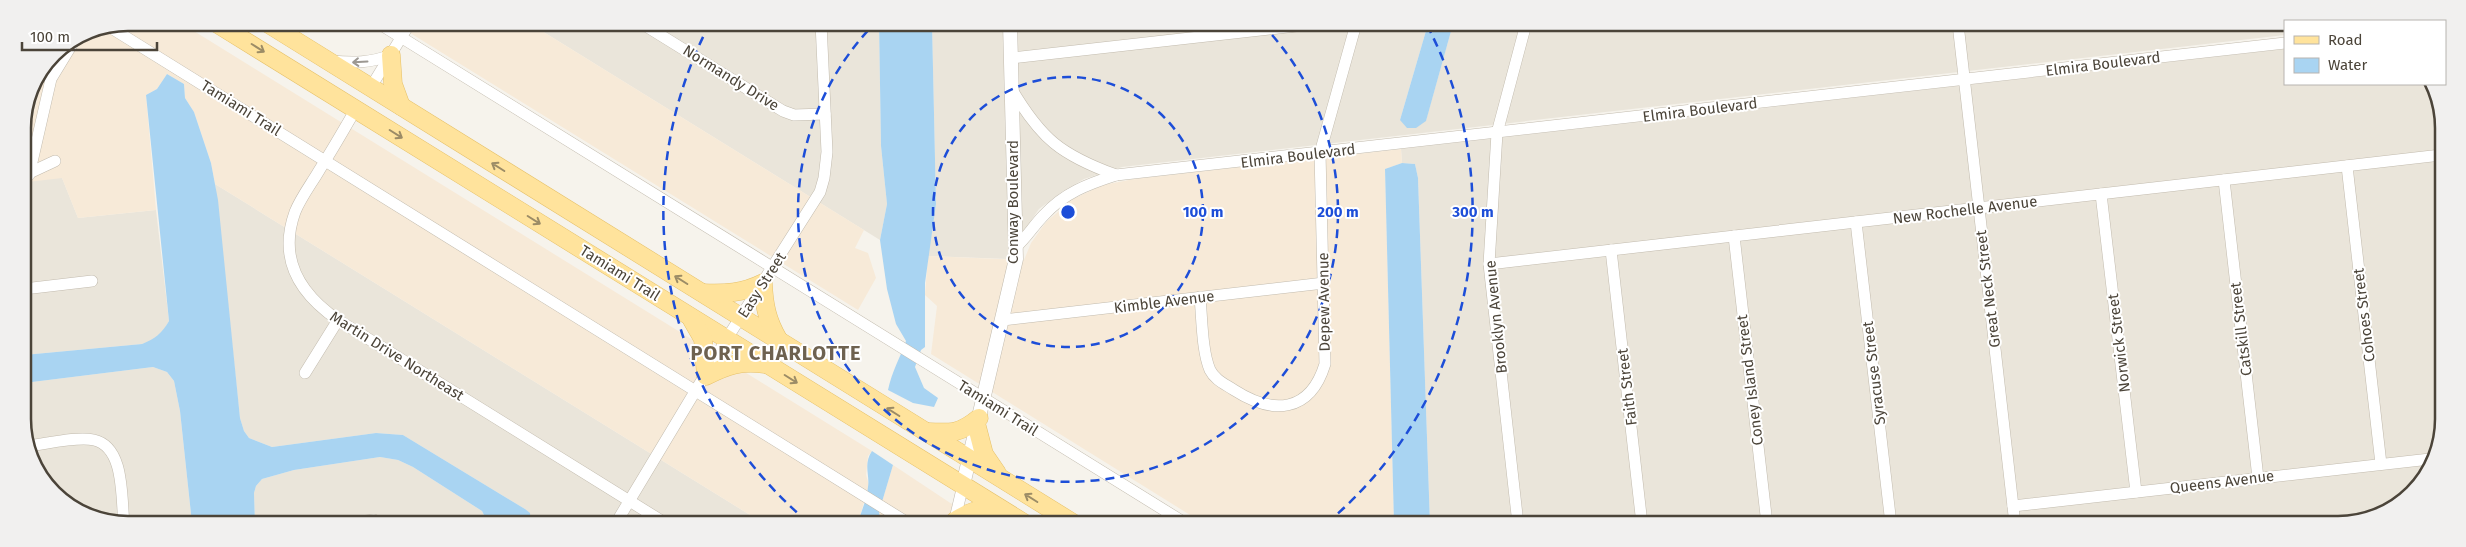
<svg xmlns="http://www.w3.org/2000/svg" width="2466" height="547" font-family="'Fira Sans',sans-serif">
<rect width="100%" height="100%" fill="#f6f3ec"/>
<g fill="#eae5da">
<path d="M529,23h350l2,123 6,58 -7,36z"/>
<path d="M932,23l496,1 -28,96h26l27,-96h832v11l-1163,132 -38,12 -21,12 -24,18 -15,22 -16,3v25l-80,-3 8,-52z"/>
<path d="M2285,49v35h144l12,23 1,332 -34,59 -64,26h-914l-12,-346 -3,-14 -13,-1 -1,-14z"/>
<path d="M34,83l6,4 -17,71 39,20 16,40 78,-8 13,111 -7,12 -10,8 -10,3 -118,11 -1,-233 8,-35z"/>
<path d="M215,184l548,339h-232v-5l-6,-9 -122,-74 -27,-2 -104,14 -23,-9 -5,-7 -4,-13z"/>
<path d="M153,367l14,5 7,9 6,30 12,112h-84l-54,-29 -29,-54 -1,-57z"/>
<path d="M380,457l18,3 15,7 69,44 6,12h-233l-1,-30 2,-7 6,-7 32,-9z"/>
</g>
<g fill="#f7ead8">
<path d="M128,23h53l691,428 -4,5 -2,19 3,10 -11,38h-95l-548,-339 -4,-21 -17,-51 -9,-14 -1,-14 -17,-10 -10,15 -11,6 10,115 -78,8 -16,-40 -34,4 -5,-24 17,-71 -6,-4 20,-30 34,-23z"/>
<path d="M394,23h135l335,207 -9,18 13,5 8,25 -18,32z"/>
<path d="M1401,149l1,14 -17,6 9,355 -191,-1 -272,-169 6,-48 -12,-11 3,-39 96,4 7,-17 15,-21 27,-23 30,-14 31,-6z"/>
<path d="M893,465l83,55v3h-95l-2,-11z"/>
</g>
<g fill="#a9d4f2">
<path d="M879,23h53l4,181 -11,79v64l-4,3 -6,17 9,21 14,10 -4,9 -21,-4 -25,-13c4,-19 12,-32 18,-49l-10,-17 -9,-35 -7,-49 7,-36 -6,-58z"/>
<path d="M1428,24h25l-27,97 -10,7h-9l-7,-8z"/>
<path d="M167,74l17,10 1,14 9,14 17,51 7,37 22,218 4,13 5,7 23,9 104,-14 27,2 122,74 5,4 1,10h-43l-6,-12 -69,-44 -15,-7 -18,-3 -86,13 -32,9 -6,7 -2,7 1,30h-63l-12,-112 -6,-30 -7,-9 -14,-5 -129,16v-28l118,-11c13,-5 20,-11 27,-23l-23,-226 11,-6z"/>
<path d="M1402,163l13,1 3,14 12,346h-36l-9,-355z"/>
<path d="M872,451l21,14 -14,47 2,11h-23c3,-12 9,-23 10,-36 2,-12 -5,-23 4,-36z"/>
</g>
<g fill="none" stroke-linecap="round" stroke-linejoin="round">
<g stroke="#c2bbae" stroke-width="12">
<g id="minor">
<path d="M378,23l807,500"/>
<path d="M641,23l142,88 11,4 31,-1"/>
<path d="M1958,24l57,500"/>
<path d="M108,26l800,497"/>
<path d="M1011,58l303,-34"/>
<path d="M331,61c23,2 39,2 60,-6"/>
<path d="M371,87l39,-64"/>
<path d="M1011,88c30,51 50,67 105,87"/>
<path d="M356,109c-12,20 -23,40 -36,60 -8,14 -19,28 -25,43 -17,47 5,82 43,108l327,203"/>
<path d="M2347,166l34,298"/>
<path d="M25,175l30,-14"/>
<path d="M29,175l22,-96 25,-41"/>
<path d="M2224,180l34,298"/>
<path d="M2101,194l35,298"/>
<path d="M1856,222l35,302"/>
<path d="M1734,236l33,288"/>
<path d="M1016,247c11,-10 18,-22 28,-32 20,-22 44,-31 72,-40l1169,-132"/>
<path d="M1611,250l31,274"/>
<path d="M1489,264l952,-109"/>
<path d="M24,289l68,-8"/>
<path d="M1200,297c2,21 2,55 10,73 5,10 15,14 24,20 39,25 76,23 91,-26l-5,-211 36,-129"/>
<path d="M1003,320l321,-37"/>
<path d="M305,373l33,-53"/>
<path d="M28,446c18,-2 49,-10 66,-6 31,7 27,58 30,83"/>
<path d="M2013,506l417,-47"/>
<path d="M349,523l25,-3 7,3"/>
<path d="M616,523l110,-183 94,-148 4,-14 3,-26 -6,-129"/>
<path d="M954,523l9,-38"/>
<path d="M1518,524l-29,-260 8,-131 29,-109"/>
</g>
</g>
<g stroke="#c2bbae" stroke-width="15">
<path id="tertiary" d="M963,485l53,-226 -6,-236"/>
</g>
<g stroke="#e6c16a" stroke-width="19">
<g id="primary">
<path d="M216,23l808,500"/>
<path d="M267,23l806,500"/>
<path d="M391,55l2,29 8,22"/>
<path d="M703,293c22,1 40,0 60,-10 1,22 4,37 15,56"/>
<path d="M692,320l11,19 3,37c22,-11 34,-15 59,-12"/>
<path d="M977,427l7,27 13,19"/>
<path d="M927,432c24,1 33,2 52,-14"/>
<path d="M955,521c15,-10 26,-13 44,-13"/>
</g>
</g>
<use href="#minor" stroke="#fff" stroke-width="11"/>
<use href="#tertiary" stroke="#fff" stroke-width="14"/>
<use href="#primary" stroke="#ffe39c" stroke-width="18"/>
</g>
<defs><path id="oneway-shaft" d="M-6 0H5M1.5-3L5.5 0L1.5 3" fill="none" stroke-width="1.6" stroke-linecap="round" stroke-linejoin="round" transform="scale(1.25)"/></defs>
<g stroke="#9c8c66">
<use href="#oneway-shaft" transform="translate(258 48) rotate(32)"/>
<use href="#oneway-shaft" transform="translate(396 134) rotate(32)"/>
<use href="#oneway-shaft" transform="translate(498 167) rotate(-148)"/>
<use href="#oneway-shaft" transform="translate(534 220) rotate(32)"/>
<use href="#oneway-shaft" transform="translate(681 280) rotate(-148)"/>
<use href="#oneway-shaft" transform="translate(791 379) rotate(32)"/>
<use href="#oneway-shaft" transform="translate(893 412) rotate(-148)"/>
<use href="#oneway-shaft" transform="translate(1031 498) rotate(-148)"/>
</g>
<use stroke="#9c9892" href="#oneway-shaft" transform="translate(360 62) rotate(177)"/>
<g fill="none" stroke="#1d4ed8" stroke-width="2.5" stroke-dasharray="9 6">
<circle cx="1068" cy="212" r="135"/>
<path d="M1262 24A270 270 0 1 1 874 24"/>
<path d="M808 522A405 405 0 0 1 709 25M1427 25A405 405 0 0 1 1328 522"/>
</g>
<g text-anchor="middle" stroke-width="4" stroke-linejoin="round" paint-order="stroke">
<g font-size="15" fill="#4b4439" stroke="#fff">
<text transform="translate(2103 64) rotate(-7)" y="5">Elmira Boulevard</text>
<text transform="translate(731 78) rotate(32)" y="5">Normandy Drive</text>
<text transform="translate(241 108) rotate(32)" y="5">Tamiami Trail</text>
<text transform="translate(1700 110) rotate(-7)" y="5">Elmira Boulevard</text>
<text transform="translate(1298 156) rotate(-7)" y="5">Elmira Boulevard</text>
<text transform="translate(1013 202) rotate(-90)" y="5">Conway Boulevard</text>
<text transform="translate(1965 210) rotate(-7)" y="5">New Rochelle Avenue</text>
<text transform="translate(620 273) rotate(32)" y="5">Tamiami Trail</text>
<text transform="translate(762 285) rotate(-57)" y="5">Easy Street</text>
<text transform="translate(1988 289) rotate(-97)" y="5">Great Neck Street</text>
<text transform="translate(1164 302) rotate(-7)" y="5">Kimble Avenue</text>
<text transform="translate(1324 302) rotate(-91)" y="5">Depew Avenue</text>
<text transform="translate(2364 315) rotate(-97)" y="5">Cohoes Street</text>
<text transform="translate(1496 317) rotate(-96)" y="5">Brooklyn Avenue</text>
<text transform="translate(2241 329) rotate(-97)" y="5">Catskill Street</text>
<text transform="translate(2119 343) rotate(-97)" y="5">Norwick Street</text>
<text transform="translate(397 356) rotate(32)" y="5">Martin Drive Northeast</text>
<text transform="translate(1874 373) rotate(-97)" y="5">Syracuse Street</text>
<text transform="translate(1750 380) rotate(-97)" y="5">Coney Island Street</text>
<text transform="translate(1627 387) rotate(-97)" y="5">Faith Street</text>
<text transform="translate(998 408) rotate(32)" y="5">Tamiami Trail</text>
<text transform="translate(2222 482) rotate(-7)" y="5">Queens Avenue</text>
</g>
<g font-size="20" font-weight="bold" letter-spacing="1" fill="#6e6250" stroke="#fff">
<text x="776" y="360">PORT CHARLOTTE</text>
</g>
</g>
<path d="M0 0H2466V547H0ZM128 31H2338A97 97 0 0 1 2435 128V419A97 97 0 0 1 2338 516H128A97 97 0 0 1 31 419V128A97 97 0 0 1 128 31Z" fill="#f1f0ef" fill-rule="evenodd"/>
<path fill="none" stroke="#4b4439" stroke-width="2.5" d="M128 31H2338A97 97 0 0 1 2435 128V419A97 97 0 0 1 2338 516H128A97 97 0 0 1 31 419V128A97 97 0 0 1 128 31Z"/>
<circle cx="1068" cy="212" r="8" fill="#1d4ed8" stroke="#fff" stroke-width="2.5"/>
<g font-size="15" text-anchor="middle" font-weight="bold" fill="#1d4ed8" stroke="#fff" stroke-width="4" stroke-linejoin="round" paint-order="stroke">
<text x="1203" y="217">100 m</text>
<text x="1338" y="217">200 m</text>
<text x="1473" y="217">300 m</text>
</g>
<rect x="2284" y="20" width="162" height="65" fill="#ffffff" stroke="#b7b4b0"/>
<rect x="2294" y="36" width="25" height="8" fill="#ffe39c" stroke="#b7b4b0"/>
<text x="2328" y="45" font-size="15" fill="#4b4439">Road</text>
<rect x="2294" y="58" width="25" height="15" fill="#a9d4f2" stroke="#b7b4b0"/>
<text x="2328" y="70" font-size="15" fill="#4b4439">Water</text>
<path d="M22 42v8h135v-8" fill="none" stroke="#4b4439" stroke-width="2.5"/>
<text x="30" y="42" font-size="15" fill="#4b4439" stroke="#ffffff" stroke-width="4" paint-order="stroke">100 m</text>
</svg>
